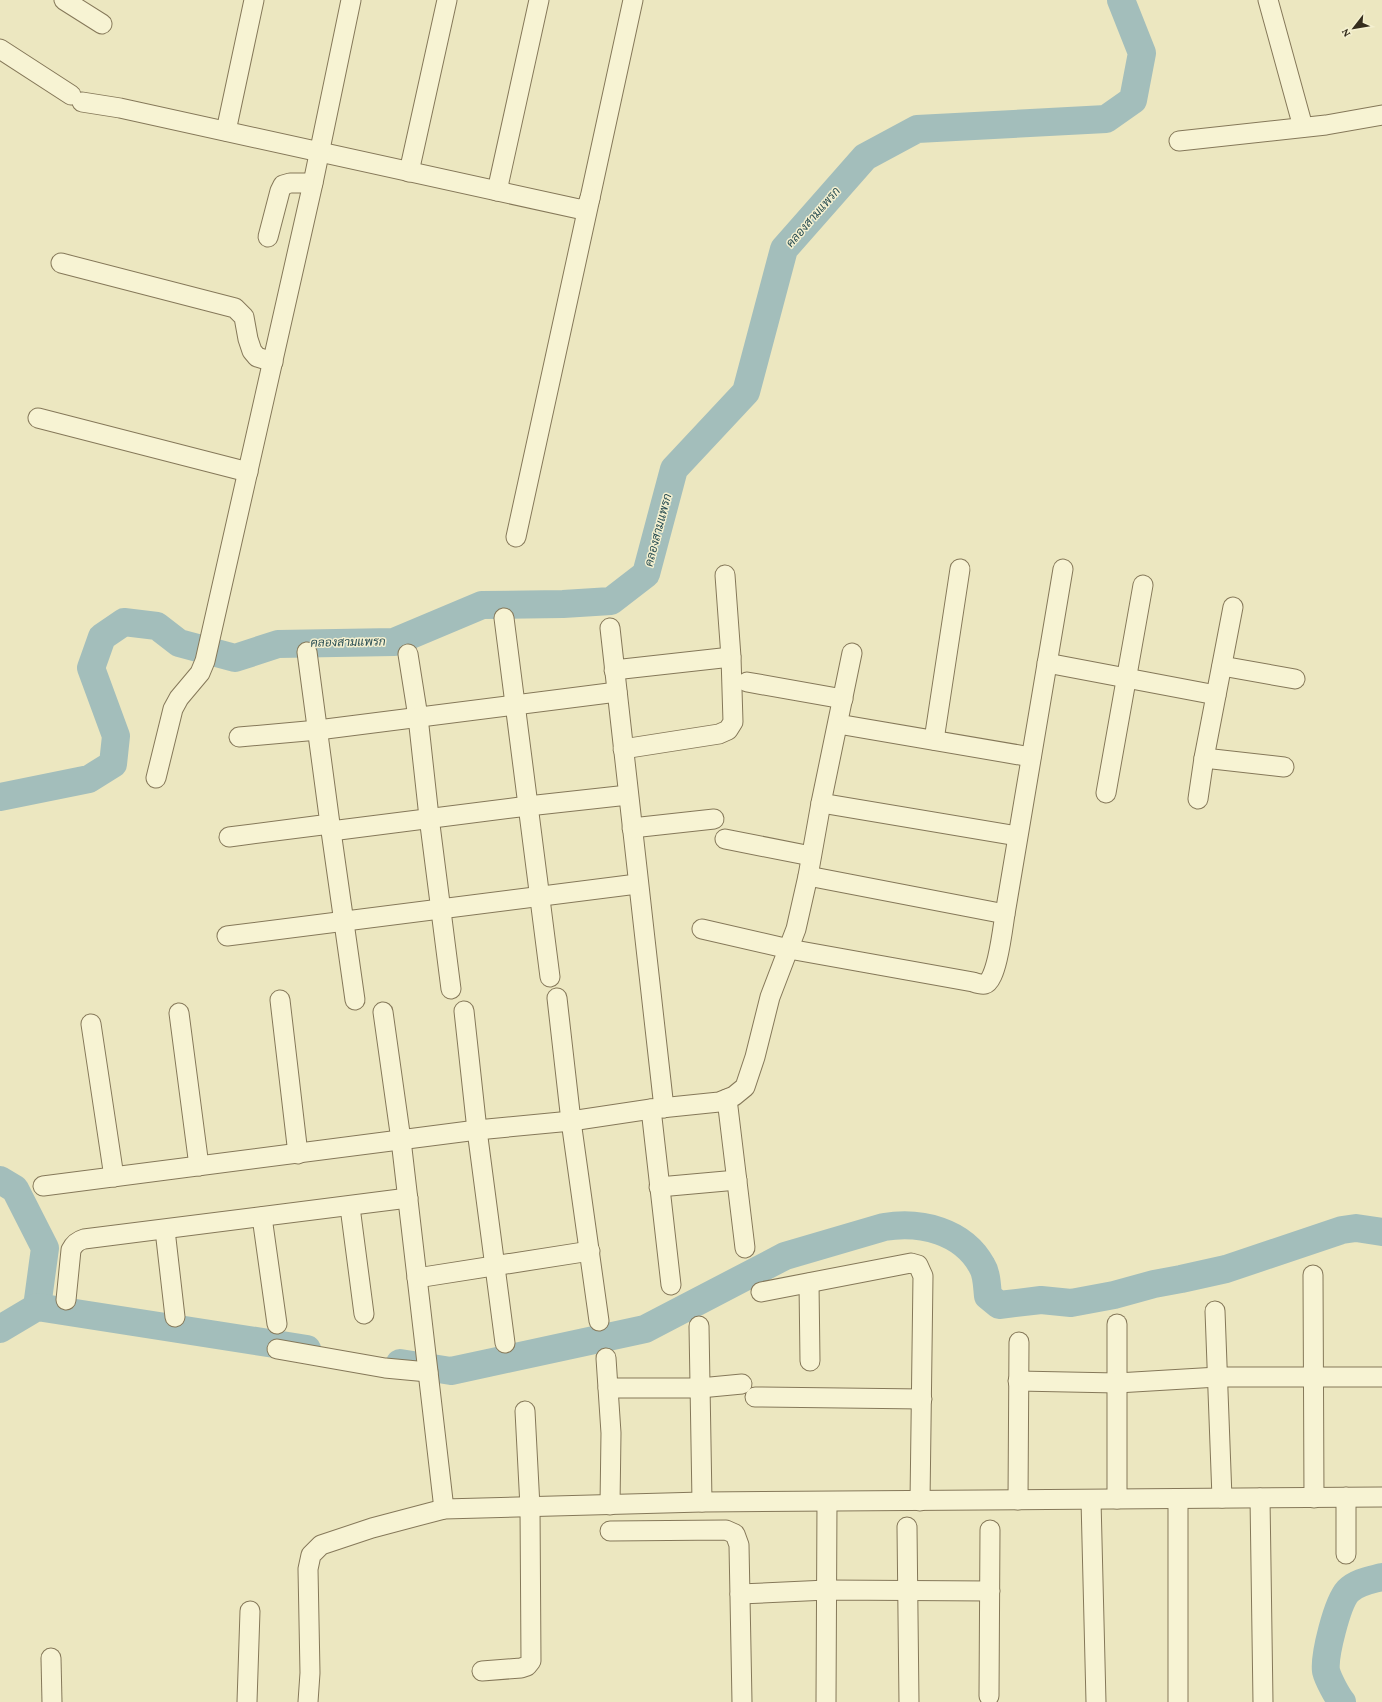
<svg xmlns="http://www.w3.org/2000/svg" width="1382" height="1702" font-family="'Crimson Pro',Sarabun,serif">
<rect width="100%" height="100%" fill="#ece7c0"/>
<g fill="none" stroke-linecap="round" stroke-linejoin="round">
<g stroke="#a3bebb" stroke-width="28">
<path d="M0,797l89,-18 24,-15 3,-28 -25,-68 11,-31 22,-15 33,4 22,17 56,15 43,-14 116,-2 88,-37 81,-1 48,-3 35,-27 28,-105 72,-77 38,-143 81,-92 52,-28 189,-10 27,-19 9,-47 -21,-53"/>
<path d="M0,1180l15,9 30,59 -8,59"/>
<path d="M0,1329l37,-22 270,42"/>
<path d="M400,1363l51,8 194,-42 140,-73 99,-29c37,-6 79,4 98,39 5,8 5,21 6,30l11,9 42,-5 30,3 43,-8 40,-11 27,-5 45,-10 116,-39 14,-2 26,4"/>
<path d="M1342,1702c-5,-6 -14,-23 -16,-31 -2,-15 11,-68 22,-80 9,-9 23,-11 34,-14"/>
</g>
<g stroke="#857859" stroke-width="21">
<g id="minor">
<path d="M64,0l38,24"/>
<path d="M1268,0l35,127"/>
<path d="M0,49l71,46"/>
<path d="M82,102l38,6 459,101c7,-1 9,-4 11,-11l43,-198"/>
<path d="M226,131l28,-131"/>
<path d="M1179,141l147,-16 56,-10"/>
<path d="M409,172l38,-172"/>
<path d="M497,191l42,-191"/>
<path d="M268,237l12,-46 3,-6 7,-2h23"/>
<path d="M61,263l174,45 9,9 4,22 4,12 5,6 16,5"/>
<path d="M38,418l210,54"/>
<path d="M516,537l74,-339"/>
<path d="M504,618l46,359"/>
<path d="M610,628l54,480"/>
<path d="M408,654l10,63 11,100 22,172"/>
<path d="M1047,663l169,32"/>
<path d="M1222,666l73,13"/>
<path d="M614,670l117,-13"/>
<path d="M747,682l96,17"/>
<path d="M838,724l193,33"/>
<path d="M239,737l79,-7 299,-38"/>
<path d="M934,740l26,-171"/>
<path d="M623,749l96,-15 9,-4 5,-8 -2,-65 -6,-82"/>
<path d="M1204,758l80,9"/>
<path d="M156,778l17,-69 6,-11 21,-25 5,-12 108,-478 38,-183"/>
<path d="M1106,793l37,-208"/>
<path d="M1198,799l6,-41 29,-151"/>
<path d="M821,803l196,33"/>
<path d="M330,824l25,176"/>
<path d="M632,828l82,-9"/>
<path d="M331,831l197,-25 100,-11"/>
<path d="M229,837l101,-13 -23,-172"/>
<path d="M725,839l86,17"/>
<path d="M808,876l197,38"/>
<path d="M702,929l87,20 184,33c3,1 9,3 12,2 12,-3 18,-58 20,-70l58,-345"/>
<path d="M227,936l410,-52"/>
<path d="M557,998l14,123 28,200"/>
<path d="M280,1000l18,154"/>
<path d="M464,1011l13,119 28,213"/>
<path d="M383,1012l18,128 43,369"/>
<path d="M179,1013l20,153"/>
<path d="M91,1024l23,153"/>
<path d="M727,1099l18,149"/>
<path d="M651,1109l20,176"/>
<path d="M43,1186l434,-56 94,-9 80,-12 68,-7 15,-6 11,-9 10,-30 15,-60 26,-68 12,-53 13,-73 31,-150"/>
<path d="M659,1187l78,-7"/>
<path d="M350,1207l14,107"/>
<path d="M262,1217l15,107"/>
<path d="M165,1230l10,87"/>
<path d="M1313,1275l1,223"/>
<path d="M417,1278l173,-27"/>
<path d="M809,1283l1,78"/>
<path d="M761,1292l150,-29 7,2 5,11 -3,225"/>
<path d="M66,1300l5,-50c3,-6 6,-9 13,-11l324,-41"/>
<path d="M1215,1311l7,187"/>
<path d="M1117,1324v175"/>
<path d="M699,1326l3,176"/>
<path d="M277,1349l108,19 43,4"/>
<path d="M606,1358l5,75 -1,72"/>
<path d="M1018,1381l99,2 101,-6h164"/>
<path d="M608,1388h92l42,-4"/>
<path d="M755,1397l167,2"/>
<path d="M1260,1498l3,204"/>
<path d="M1178,1499v203"/>
<path d="M1018,1500l1,-158"/>
<path d="M1091,1500l5,202"/>
<path d="M907,1527l2,175"/>
<path d="M610,1531l116,-1 9,4 4,11 3,157"/>
<path d="M1346,1554v-57"/>
<path d="M740,1594l87,-4 163,1"/>
<path d="M51,1658l1,44"/>
<path d="M482,1671l39,-3 6,-2 4,-5 -1,-154 -5,-96"/>
<path d="M989,1696l1,-166"/>
<path d="M247,1702l3,-91"/>
<path d="M308,1702l2,-29 -2,-104 3,-14 10,-10 51,-17 72,-19 258,-7 680,-5"/>
<path d="M826,1702l1,-200"/>
</g>
</g>
<use href="#minor" stroke="#f7f3d3" stroke-width="19"/>
</g>
<g text-anchor="middle" stroke-width="3" stroke-linejoin="round" paint-order="stroke">
<g font-size="12" font-style="italic" fill="#2c5054" stroke="#f4f0d0">
<text transform="translate(813 217) rotate(-49)" y="4">คลองสามแพรก</text>
<text transform="translate(658 530) rotate(-75)" y="4">คลองสามแพรก</text>
<text transform="translate(348 642) rotate(-1)" y="4">คลองสามแพรก</text>
</g>
</g>
<g transform="translate(1354 28) rotate(239)" stroke="#f4f0d0" stroke-width="3" paint-order="stroke">
<path d="M0-3L7 15L0 10L-7 15Z" fill="#352d1d"/>
<text y="-6" font-size="11" font-weight="bold" text-anchor="middle" fill="#352d1d">N</text>
</g>
</svg>
